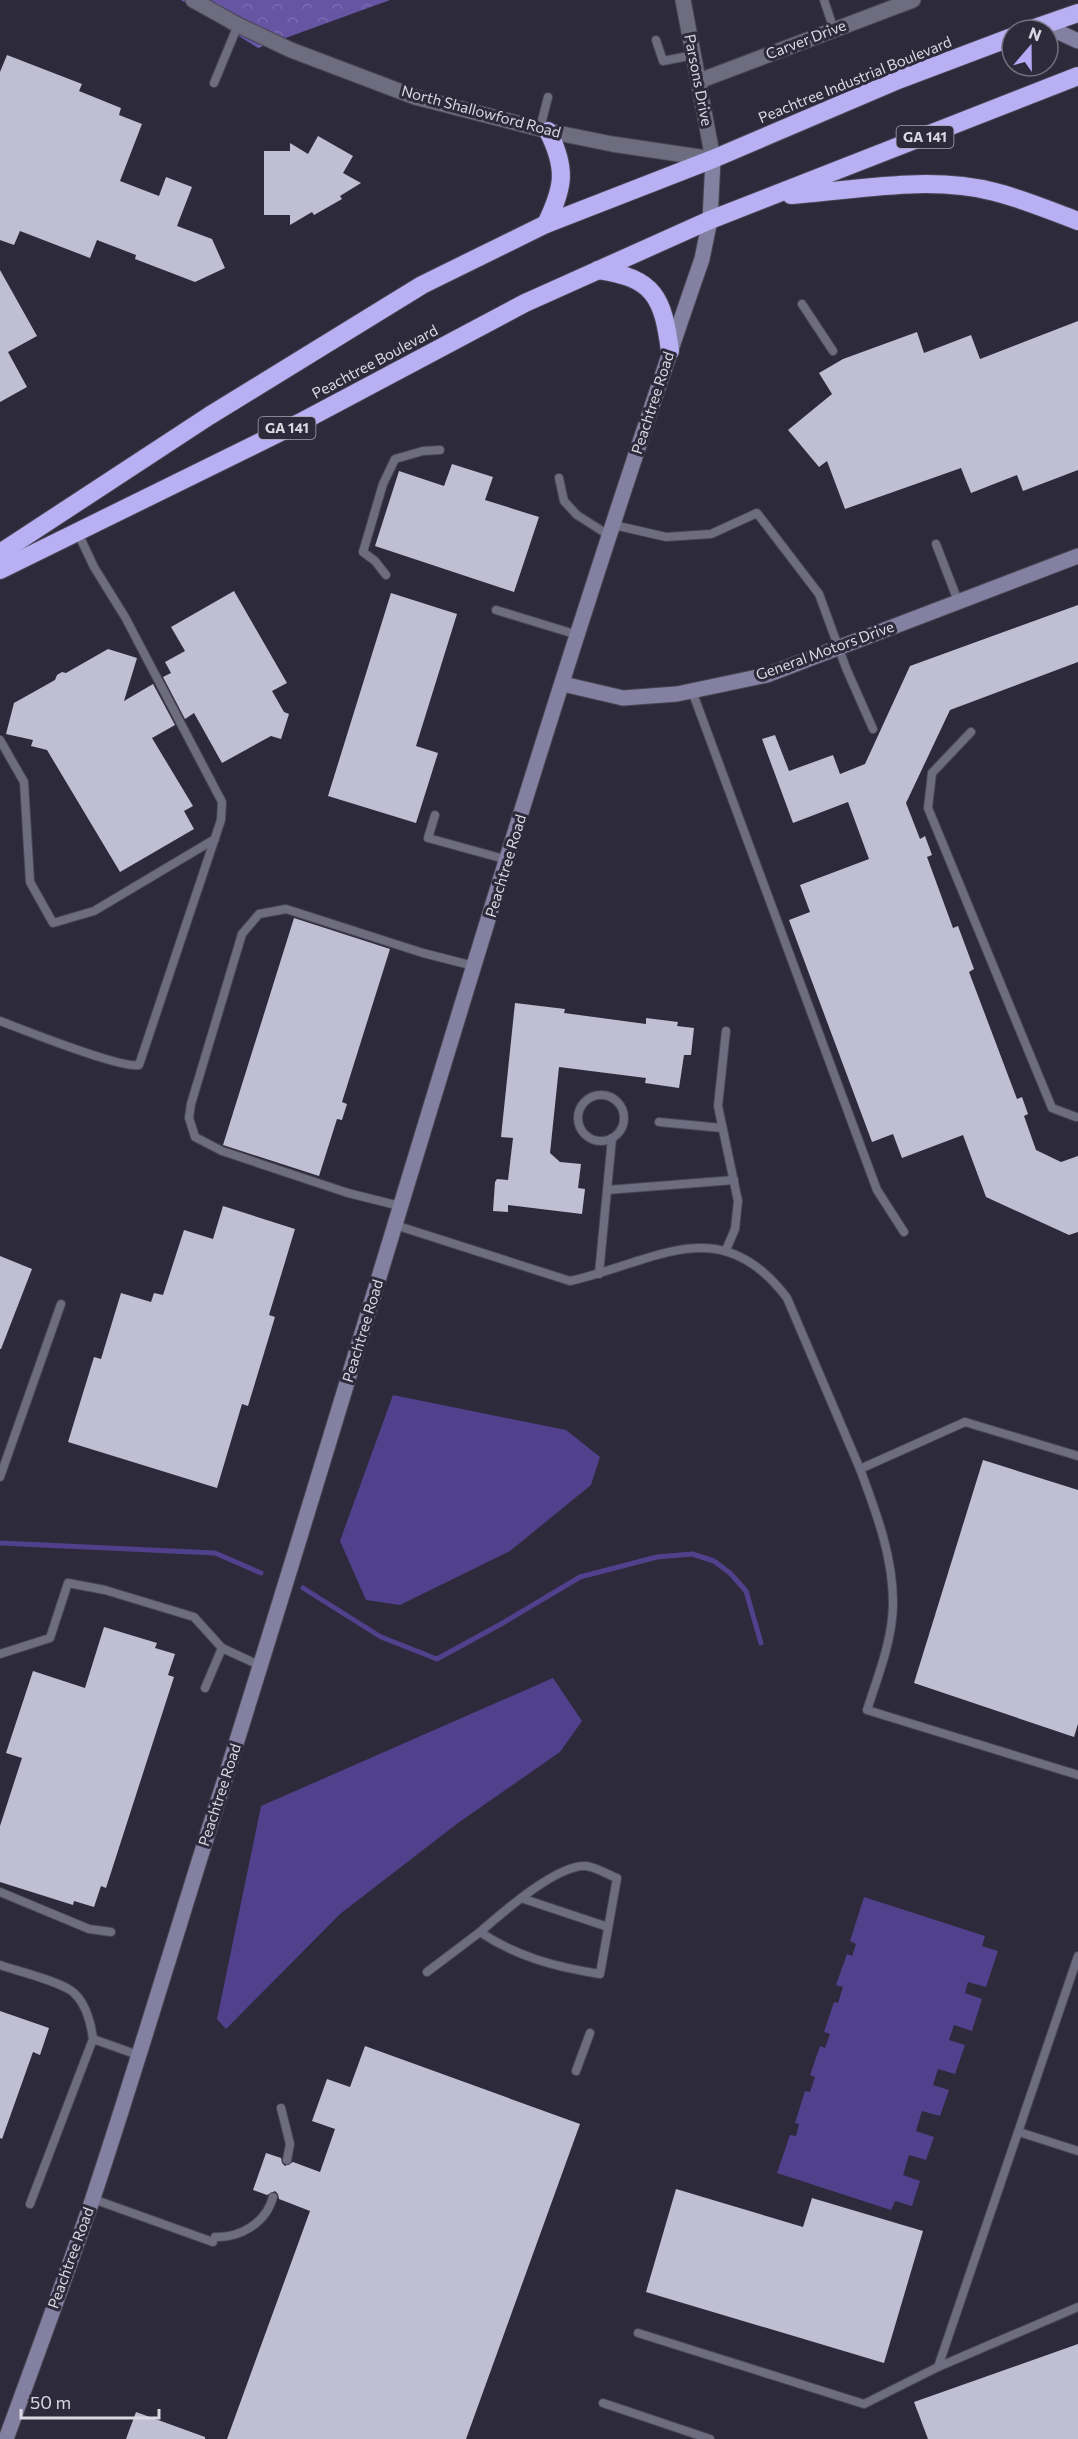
<svg xmlns="http://www.w3.org/2000/svg" width="1078" height="2439" font-family="Commissioner,sans-serif">
<defs>
<pattern id="forest-crowns" width="20" height="18" patternUnits="userSpaceOnUse" patternTransform="scale(1.5)"><rect width="20" height="18" fill="#6555a3"/><path d="M2 6a3 3 0 1 1 6 0M12 15a3 3 0 1 1 6 0" fill="none" stroke="#7a6db0"/></pattern>
</defs>
<rect width="100%" height="100%" fill="#2d2b3b"/>
<path fill="url(#forest-crowns)" d="M181,0h209l-132,48z"/>
<g fill="#51408c">
<path d="M393,1395l173,35 34,27 -9,28 -81,66 -110,54 -34,-5 -26,-59z"/>
<path d="M553,1678l29,43 -22,31 -102,71 -118,91 -114,115 -9,-10 44,-213z"/>
<path d="M864,1897l121,39 -3,10 16,5 -12,36 -18,-5 -3,11 17,6 -10,32 -18,-6 -5,15 16,5 -10,29 -17,-5 -5,16 16,5 -9,26 -18,-5 -6,20 18,6 -8,23 -17,-5 -6,20 17,6 -8,25 -17,-5 -4,9 -114,-37 13,-38 6,1 3,-12 -4,-1 10,-32 5,1 5,-15 -5,-2 10,-29 5,2 5,-14 -6,-2 10,-30 4,1 5,-16 -7,-2 11,-31 5,2 4,-12 -6,-3z"/>
</g>
<g fill="none" stroke-linecap="round" stroke-linejoin="round">
<g stroke="#51408c" stroke-width="5">
<path d="M0,1543l215,10 46,20"/>
<path d="M303,1588l78,49 56,22 64,-35 79,-47 77,-20 35,-3 22,7 16,12 16,18 15,52"/>
</g>
</g>
<g fill="#c0bed2">
<path d="M7,55l75,29 -3,7 42,17 -2,7 23,9 -22,57 39,15 7,-19 26,10 -15,39 35,13 13,29 -30,14 -60,-23 1,-4 -39,-15 -7,18 -70,-27 -6,14 -14,-5v-168z"/>
<path d="M318,136l35,20 -10,17 18,10 -21,13 2,3 -28,16 -2,-3 -22,13v-10h-26v-64h26v-8l18,11z"/>
<path d="M0,270l37,66 -29,16 19,35 -27,15z"/>
<path d="M1078,321v149l-55,21 -6,-16 -46,18 -10,-25 -116,41 -18,-48 -8,6 -31,-37 44,-36 -13,-21 24,-14 74,-27 7,21 47,-18 9,24z"/>
<path d="M452,464l41,13 -8,23 54,17 -25,75 -139,-46 24,-75 45,15z"/>
<path d="M234,591l53,92 -15,8 12,21 5,2 -8,25 -10,-3 -49,27 -28,-50 -9,6 -22,-42 8,-4 -6,-11 20,-11 -14,-24z"/>
<path d="M391,593l66,21 -41,132 22,7 -22,70 -88,-27z"/>
<path d="M1078,605v57l-128,48 -44,93 14,36 5,-3 7,19 -5,2 26,71 5,-2 16,43 -5,3 48,127 5,-2 6,17 -4,2 12,34 25,12 17,-6v76l-9,3 -83,-38 -23,-62 -61,23 -9,-24 -21,8 -83,-222 21,-8 -10,-27 69,-26 -21,-57 -55,21 -31,-84 13,-4 14,36 44,-16 7,19 25,-10 45,-98z"/>
<path d="M108,649l29,9 -13,43 29,-17 22,41 -23,13 41,68 -9,5 10,18 -74,43 -73,-122 -16,-4 2,-6 -27,-6 8,-31 41,-23 2,-5 5,-3 4,1z"/>
<path d="M294,918l96,31 -48,153 5,2 -5,16 -5,-1 -18,57 -96,-31z"/>
<path d="M515,1003l50,6 -1,4 82,11v-6l32,4 -1,4 17,2 -3,27h-7l-5,33 -34,-5 1,-5 -87,-11 -9,86 10,9 21,2 -3,24 7,1 -3,25 -74,-9v7l-15,-1 2,-29 2,-3 11,1 5,-42 -12,-1z"/>
<path d="M223,1206l72,23 -26,86 6,2 -27,89 -6,-2 -25,84 -149,-46 26,-85 7,2 20,-66 30,9 3,-9 9,2 21,-65 29,9z"/>
<path d="M0,1256l32,13 -31,80h-1z"/>
<path d="M983,1460l95,30v234l-4,13 -160,-54z"/>
<path d="M104,1627l53,16 -2,5 20,6 -7,21 6,2 -68,211 -5,-2 -7,21 -20,-6 -1,4 -73,-23v-56l22,-68 -16,-5 27,-82 52,17z"/>
<path d="M0,2011l49,17 -9,27 -7,-3 -31,87 -2,-1z"/>
<path d="M365,2046l215,78 -114,315h-239l83,-228 -31,-12 -1,-5 -3,-3 -8,4 -14,-5 13,-37 15,5 1,5 3,3 8,-4 27,10 15,-43 -23,-8 15,-42 23,8z"/>
<path d="M676,2189l127,38 9,-29 111,33 -39,132 -238,-71z"/>
<path d="M1078,2344v95h-150l-14,-37z"/>
<path d="M136,2412l69,25v2h-79z"/>
</g>
<g fill="none" stroke-linecap="round" stroke-linejoin="round">
<g stroke="#484654" stroke-width="10">
<g id="lane">
<path d="M824,0l10,30"/>
<path d="M656,40l7,21 31,-6"/>
<path d="M214,83l24,-58"/>
<path d="M540,128l8,-31"/>
<path d="M802,304l31,47"/>
<path d="M559,478l5,23 13,14 33,21"/>
<path d="M614,525l52,12 45,-3 46,-21 62,81 27,74 27,61"/>
<path d="M936,544l22,57"/>
<path d="M386,575l-11,-14 -12,-9 20,-68 12,-25 28,-8 17,-1"/>
<path d="M496,610l82,25"/>
<path d="M692,691l185,499 27,42"/>
<path d="M971,732l-39,41 -4,35 124,300 24,9"/>
<path d="M0,740l24,42 6,100 23,41 41,-12 121,-72"/>
<path d="M435,815l-7,23 80,22"/>
<path d="M0,1021c24,9 121,48 139,44l82,-245 1,-18 -97,-185 -31,-50 -17,-36"/>
<circle cx="601" cy="1118" r="23"/>
<path d="M659,1122l63,6"/>
<path d="M607,1190l127,-10"/>
<path d="M400,1206l-52,-13 -126,-42 -27,-14 -6,-19 2,-14 51,-170 17,-20 27,-5 137,44 51,13"/>
<path d="M395,1225l175,56c85,-19 150,-72 217,17l73,171 105,-47 113,34"/>
<path d="M726,1250l9,-21 3,-28 -20,-95 8,-75"/>
<path d="M599,1274l13,-136"/>
<path d="M860,1469c16,43 33,87 33,134 0,36 -15,73 -26,107l211,65"/>
<path d="M0,1477l61,-173"/>
<path d="M0,1654l50,-16 18,-55 37,7 89,27 28,31"/>
<path d="M205,1688l17,-40 39,18"/>
<path d="M0,1892l89,37 22,3"/>
<path d="M521,1898l87,29"/>
<path d="M0,1965c17,6 63,17 74,28 12,11 17,31 19,46l-63,165"/>
<path d="M427,1972l53,-40c37,25 76,35 120,42l17,-96c-9,-3 -21,-11 -31,-12 -29,-2 -84,47 -106,66"/>
<path d="M93,2039l45,16"/>
<path d="M576,2071l14,-38"/>
<path d="M281,2108l9,36 -3,16"/>
<path d="M1019,2132l59,19"/>
<path d="M93,2199l120,43"/>
<path d="M215,2237c25,1 51,-14 58,-40"/>
<path d="M638,2333l226,71 74,-37 140,-60"/>
<path d="M938,2367l140,-411"/>
<path d="M603,2403l107,36"/>
</g>
</g>
<g stroke="#484654" stroke-width="17">
<g id="street">
<path d="M193,0l45,25 53,25 124,47 133,34 64,13 101,15 -30,-159"/>
<path d="M699,81l214,-81"/>
</g>
</g>
<g stroke="#484654" stroke-width="17">
<g id="secondary">
<path d="M1043,25l35,16"/>
<path d="M563,684l60,14 54,-4 90,-19 311,-119"/>
<path d="M6,2439c29,-79 58,-158 86,-238 40,-120 76,-241 114,-362 167,-526 315,-1058 496,-1580l8,-39 3,-61"/>
</g>
</g>
<g stroke="#484654" stroke-width="20">
<g id="highway">
<path d="M1029,30l49,-17"/>
<path d="M791,195c66,-5 139,-20 204,-3 28,7 56,19 83,29"/>
<path d="M546,224c18,-37 21,-55 2,-93"/>
<path d="M598,270c57,8 65,28 72,81"/>
<path d="M0,553l209,-137 213,-131 124,-61 167,-65 185,-79 114,-43"/>
<path d="M0,570l303,-149 222,-118 185,-83 368,-144"/>
</g>
</g>
<use href="#lane" stroke="#6e6c7f" stroke-width="8"/>
<use href="#street" stroke="#6e6c7f" stroke-width="15"/>
<use href="#secondary" stroke="#8480a2" stroke-width="15"/>
<use href="#highway" stroke="#b9aff3" stroke-width="18"/>
</g>
<g text-anchor="middle" stroke-width="6" stroke-linejoin="round" paint-order="stroke">
<g fill="#2d2b3b" stroke="#a6a5b1" stroke-width="1.5">
<rect x="896.5" y="126" width="57" height="22" rx="4.5"/>
<rect x="258.5" y="417" width="57" height="22" rx="4.5"/>
</g>
<g font-size="14" font-weight="bold" fill="#dad9e3">
<text x="925" y="142">GA 141</text>
<text x="287" y="433">GA 141</text>
</g>
<g font-size="15" fill="#dad9e3" stroke="#2d2b3b">
<text transform="translate(806 40) rotate(-21)" y="5">Carver Drive</text>
<text transform="translate(698 80) rotate(79)" y="5">Parsons Drive</text>
<text transform="translate(855 80) rotate(-22)" y="5">Peachtree Industrial Boulevard</text>
<text transform="translate(481 112) rotate(15)" y="5">North Shallowford Road</text>
<text transform="translate(375 362) rotate(-28)" y="5">Peachtree Boulevard</text>
<text transform="translate(653 403) rotate(-72)" y="5">Peachtree Road</text>
<text transform="translate(825 651) rotate(-20)" y="5">General Motors Drive</text>
<text transform="translate(506 866) rotate(-73)" y="5">Peachtree Road</text>
<text transform="translate(363 1331) rotate(-73)" y="5">Peachtree Road</text>
<text transform="translate(220 1795) rotate(-72)" y="5">Peachtree Road</text>
<text transform="translate(71 2258) rotate(-70)" y="5">Peachtree Road</text>
</g>
</g>
<g transform="translate(1030 48) rotate(20)"><circle r="28" fill="#2d2b3b" stroke="#72717e" stroke-width="1.5"/>
<path d="M0-4.5L10 22L0 15L-10 22Z" fill="#b7abf8"/>
<text y="-9" font-size="16" font-weight="bold" text-anchor="middle" fill="#dad9e3">N</text>
</g>
<path d="M21 2409v9h138v-9" fill="none" stroke="#dad9e3" stroke-width="3"/>
<text x="30" y="2409" font-size="18" fill="#dad9e3" stroke="#2d2b3b" stroke-width="4.5" paint-order="stroke">50 m</text>
</svg>
